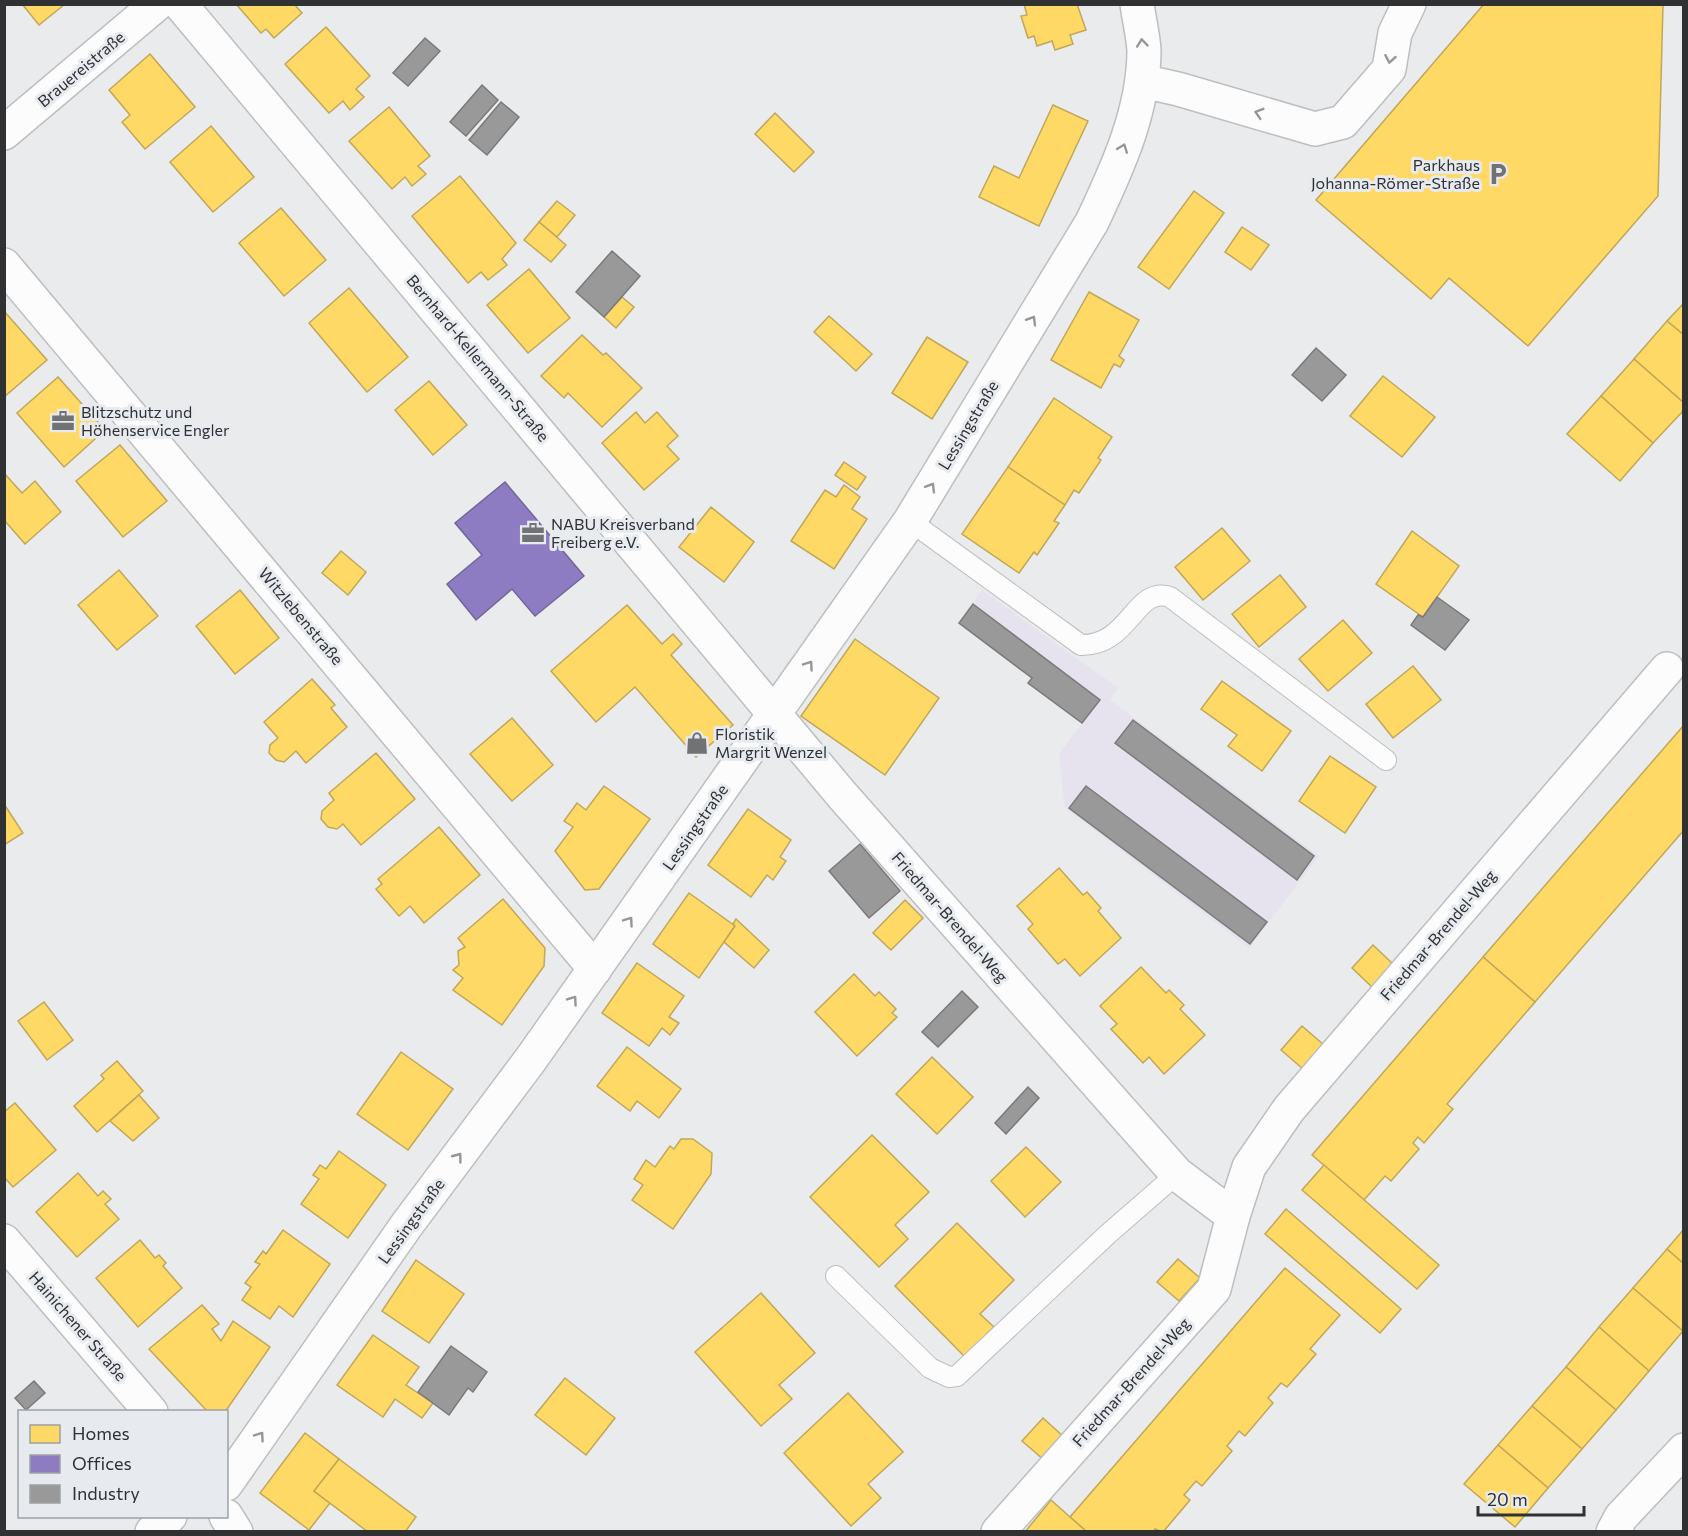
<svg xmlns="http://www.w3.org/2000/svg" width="1688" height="1536" font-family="Commissioner,sans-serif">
<rect width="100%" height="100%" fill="#e9ebed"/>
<path fill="#e6e3ef" d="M982,590l136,98 -8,12 209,156 -70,92 -184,-140 -6,-54 23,-31 -54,-40 4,-5 -73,-55z"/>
<g fill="#ffd966" stroke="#c1a757" stroke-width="1.5">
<path d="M22,4h43l-26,21z"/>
<path d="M236,4h58l8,9 -28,25 -8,-9 -5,4z"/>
<path d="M1024,4h53l9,26 -16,5 3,9 -18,6 -3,-9 -15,5 -3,-10 -6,2 -7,-22 6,-1z"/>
<path d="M1484,4h179l-5,192 -130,150 -79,-68 -18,21 -115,-99z"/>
<path d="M326,27l44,49 -14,13 8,8 -14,13 -7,-9 -14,12 -44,-49z"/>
<path d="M150,54l45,53 -50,42 -23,-27 8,-7 -21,-25z"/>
<path d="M1053,105l35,16 -49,105 -60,-29 15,-31 25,12z"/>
<path d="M389,107l41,49 -12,10 8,8 -14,12 -7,-9 -13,12 -43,-48z"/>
<path d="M775,113l39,39 -20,20 -39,-38z"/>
<path d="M211,126l43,51 -41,35 -43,-50z"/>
<path d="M460,176l56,67 -14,16 5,6 -19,15 -7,-8 -13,11 -56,-67z"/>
<path d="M1194,191l30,22 -55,76 -31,-22z"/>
<path d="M557,201l18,14 -18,22 -18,-15z"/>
<path d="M281,208l45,52 -42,36 -45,-53z"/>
<path d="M539,222l27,23 -15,17 -27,-22z"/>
<path d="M1242,227l27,18 -18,25 -26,-18z"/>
<path d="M529,269l41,49 -42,35 -41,-48z"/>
<path d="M349,288l59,69 -41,35 -58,-69z"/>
<path d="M1089,292l50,28 -20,36 5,4 -4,7 -6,-3 -13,24 -50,-28z"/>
<path d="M622,297l12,10 -18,21 -12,-11z"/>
<path d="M1684,303v32l-17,-14z"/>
<path d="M4,311l43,49 -43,37z"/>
<path d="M829,316l43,38 -16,17 -42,-39z"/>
<path d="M1667,321l17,14v68l-50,-44z"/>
<path d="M582,335l21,20 3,-2 36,35 -40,39 -34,-34 -4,5 -23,-22z"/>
<path d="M927,337l41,25 -36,57 -40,-26z"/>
<path d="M1634,359l50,44v7l-31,33 -52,-47z"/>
<path d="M1383,376l52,41 -33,40 -52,-41z"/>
<path d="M58,377l47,53 -41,37 -47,-54z"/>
<path d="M429,381l38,44 -34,30 -38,-45z"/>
<path d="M1601,396l52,47 -33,38 -53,-47z"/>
<path d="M1054,398l58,39 -14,21 3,2 -22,33 -5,-3 -9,15 -57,-38z"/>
<path d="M636,412l9,11 12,-11 21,24 -11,10 12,13 -35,31 -42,-47z"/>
<path d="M120,445l47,56 -44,36 -47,-56z"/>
<path d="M844,462l22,15 -9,13 -22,-15z"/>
<path d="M1008,467l57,38 -11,16 5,2 -22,32 -3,-3 -15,21 -57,-39z"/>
<path d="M4,473l18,20 13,-12 26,31 -36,32 -21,-24z"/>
<path d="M844,485l16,12 -8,12 15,10 -33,50 -43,-28 34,-51 11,7z"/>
<path d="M711,507l43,35 -30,40 -45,-35z"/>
<path d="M1222,528l28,33 -47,39 -28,-33z"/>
<path d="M1412,531l47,35 -36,51 -47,-33z"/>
<path d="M341,551l25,21 -18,23 -26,-22z"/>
<path d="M119,570l39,46 -41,34 -39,-45z"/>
<path d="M1280,575l26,32 -47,40 -27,-33z"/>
<path d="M240,590l39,48 -44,36 -39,-48z"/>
<path d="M627,605l35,39 11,-10 9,10 -11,11 62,70 -37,32 -61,-70 -39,35 -45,-51z"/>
<path d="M1343,620l29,33 -44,38 -29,-32z"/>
<path d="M855,639l84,59 -54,77 -84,-59z"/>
<path d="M1413,666l28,34 -48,38 -27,-34z"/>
<path d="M312,679l23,26 -4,3 16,19 -41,36 -10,-12 -12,11 -8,-2 -7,-7 1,-8 8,-7 -14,-16z"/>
<path d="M1222,681l69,50 -29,40 -34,-25 9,-11 -36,-26z"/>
<path d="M512,718l41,47 -41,36 -42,-47z"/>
<path d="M1684,725v105l-149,172 -52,-45z"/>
<path d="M376,753l39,46 -54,46 -18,-21 -6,5 -9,-2 -7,-8 1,-8 12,-11 -5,-7z"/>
<path d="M1330,756l46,31 -31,46 -46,-32z"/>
<path d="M604,786l46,33 -51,70 -14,1 -30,-39 18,-24 -9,-6 13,-18 9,7z"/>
<path d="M4,804l19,29 -19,12z"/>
<path d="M748,809l43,31 -11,17 6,4 -13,19 -6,-5 -16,22 -43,-32z"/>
<path d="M439,827l41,48 -56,48 -14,-17 -11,10 -23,-27 6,-5 -4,-5z"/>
<path d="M1059,868l24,27 4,-3 14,16 -3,3 23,27 -41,38 -15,-17 -7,5 -30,-35 5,-5 -16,-18z"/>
<path d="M689,893l46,33 -36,52 -46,-34z"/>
<path d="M503,899l42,49 -1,18 -42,59 -49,-35 10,-12 -10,-8 6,-5 -1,-14 7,-4 -7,-9z"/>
<path d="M905,900l18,18 -32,32 -18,-17z"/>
<path d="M736,919l33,31 -15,18 -30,-26 11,-16 -2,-2z"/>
<path d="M1373,945l21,20 -21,23 -21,-20z"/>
<path d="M1483,957l52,45 -88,102 6,5 -29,34 -6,-6 -5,6 6,6 -28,32 -6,-5 -21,24 -52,-45z"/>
<path d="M637,963l47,33 -15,21 10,6 -9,12 -8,-7 -13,18 -47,-33z"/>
<path d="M1141,967l25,26 3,-3 15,15 -4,4 25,26 -41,39 -15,-17 -6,6 -32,-34 6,-5 -17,-18z"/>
<path d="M854,974l21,22 4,-4 17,17 -4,4 5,4 -40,39 -42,-44z"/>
<path d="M44,1002l29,38 -26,20 -29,-39z"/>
<path d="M1302,1026l22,19 -21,24 -22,-19z"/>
<path d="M627,1047l54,42 -22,29 -22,-17 -7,10 -33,-25z"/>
<path d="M401,1052l52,37 -45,61 -51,-36z"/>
<path d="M932,1057l41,40 -36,37 -41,-40z"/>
<path d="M117,1061l26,30 -46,41 -23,-26 30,-27 -3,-4z"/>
<path d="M139,1095l20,23 -26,23 -23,-20z"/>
<path d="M15,1103l41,47 -43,37 -9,-10v-65z"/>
<path d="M872,1135l57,57 -34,33 13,14 -29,28 -69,-70z"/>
<path d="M681,1139h12l19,14 -1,21 -38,55 -41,-29 11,-15 -9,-6 12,-19 9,7 15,-21 4,3z"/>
<path d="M1026,1147l35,35 -36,35 -34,-36z"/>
<path d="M339,1151l47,34 -38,53 -47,-34 18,-25 -6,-4 7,-10 6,4z"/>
<path d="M1324,1165l115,100 -22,24 -115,-99z"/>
<path d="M78,1173l20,23 5,-5 8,8 -6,5 14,15 -42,38 -41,-45z"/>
<path d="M1286,1209l115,100 -21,24 -115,-99z"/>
<path d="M957,1223l57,57 -34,34 14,13 -30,29 -69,-70z"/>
<path d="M1684,1229v35l-17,-15z"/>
<path d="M283,1230l47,34 -37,53 -14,-11 -9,13 -28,-19 9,-13 -6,-4 15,-19 -5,-2 8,-11 3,3z"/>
<path d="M140,1240l15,18 4,-3 7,8 -3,3 19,22 -44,39 -42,-49z"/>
<path d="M1667,1249l17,15 -1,67 -50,-43z"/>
<path d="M1178,1259l22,19 -21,23 -22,-19z"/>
<path d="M416,1260l48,34 -35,49 -47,-32z"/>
<path d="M1285,1268l55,47 -30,34 6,5 -29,33 -6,-4 -13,15 5,5 -28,33 -6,-5 -12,15 5,5 -30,35 -6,-5 -12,14 6,5 -27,32 -8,-3 -2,3h-66l-17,-15z"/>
<path d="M1633,1288l50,43 -34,40 -50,-44z"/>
<path d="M761,1293l54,60 -36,32 13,14 -31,27 -66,-74z"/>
<path d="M202,1305l17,19 -7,5 9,12 12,-20 37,26 -45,65h-17l-59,-63z"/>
<path d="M1599,1327l50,44 -33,39 -50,-43z"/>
<path d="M373,1335l46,32 -13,18 27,18 -11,15 -27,-19 -12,18 -46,-32z"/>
<path d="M1566,1367l50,43 -34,39 -50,-43z"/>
<path d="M565,1378l50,40 -29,37 -51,-40z"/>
<path d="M848,1393l55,59 -35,32 13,14 -30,28 -67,-73z"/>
<path d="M1532,1406l50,43 -34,39 -50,-43z"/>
<path d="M1043,1418l21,19 -20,23 -22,-19z"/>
<path d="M305,1433l34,26 -25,32 16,12 -21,27 -49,-37z"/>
<path d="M1498,1445l50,43 -33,39 -51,-43z"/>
<path d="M339,1459l77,58 -11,15h-37l-54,-41z"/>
<path d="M1051,1500l19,17 17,15h-62z"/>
</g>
<path fill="#8e7cc3" stroke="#726698" stroke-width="1.5" d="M505,482l79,94 -49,40 -23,-27 -36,31 -29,-36 35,-29 -27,-32z"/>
<g fill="#999" stroke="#7a7a7a" stroke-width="1.5">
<path d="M425,38l15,13 -32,35 -15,-13z"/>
<path d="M482,85l16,15 -32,36 -16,-14z"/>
<path d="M501,102l18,15 -32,38 -18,-15z"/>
<path d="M612,251l28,25 -36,41 -28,-25z"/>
<path d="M1316,348l30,27 -24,26 -30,-26z"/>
<path d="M1437,597l32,23 -24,30 -34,-25 7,-10 5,2z"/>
<path d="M973,604l127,96 -18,23 -54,-40 4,-5 -73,-55z"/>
<path d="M1133,720l181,136 -17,24 -182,-137z"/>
<path d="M1086,786l181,136 -17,22 -181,-136z"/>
<path d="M860,844l40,47 -31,27 -40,-47z"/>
<path d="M962,991l16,16 -40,40 -16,-15z"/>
<path d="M1028,1087l11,11 -33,36 -11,-11z"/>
<path d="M451,1346l36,26 -14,20 -5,-4 -19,27 -31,-23z"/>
<path d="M34,1381l11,12 -19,17 -11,-12z"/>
</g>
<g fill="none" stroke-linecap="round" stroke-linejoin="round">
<g stroke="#bdbec0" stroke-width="22">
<g id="lane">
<path d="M910,521l171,124c49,1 54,-60 89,-48l216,163"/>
<path d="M836,1276l94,92 19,9 8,-1 151,-142 69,-60"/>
</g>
</g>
<g stroke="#bdbec0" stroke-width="36">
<g id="street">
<path d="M180,4l662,791 335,379 56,42"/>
<path d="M1142,81l36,8 137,40 28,-7 46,-53 6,-36 14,-29"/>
<path d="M4,133l153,-129"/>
<path d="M4,265l591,704"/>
<path d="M226,1484l180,-258 125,-167 379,-538 182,-299c25,-53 52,-111 52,-172 -1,-15 -5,-31 -7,-46"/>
<path d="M152,1532l18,-16"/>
<path d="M998,1532l216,-243 19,-73 16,-49 40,-58 378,-440"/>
<path d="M1613,1532l8,-15 63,-67"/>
</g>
</g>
<g stroke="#bdbec0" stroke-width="36">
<g id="secondary">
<path d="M4,1241l147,171"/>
<path d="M226,1516l10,16"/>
</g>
</g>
<use href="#lane" stroke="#fcfcfc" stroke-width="20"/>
<use href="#street" stroke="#fcfcfc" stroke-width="33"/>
<use href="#secondary" stroke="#fcfcfc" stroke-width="33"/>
</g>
<defs><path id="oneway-chevron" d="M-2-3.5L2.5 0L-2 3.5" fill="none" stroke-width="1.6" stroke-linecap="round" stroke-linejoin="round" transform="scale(1.5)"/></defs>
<g stroke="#969698">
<use href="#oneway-chevron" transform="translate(1142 43) rotate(-96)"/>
<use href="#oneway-chevron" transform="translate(1390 59) rotate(100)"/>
<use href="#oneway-chevron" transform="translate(1259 113) rotate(-163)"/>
<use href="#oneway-chevron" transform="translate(1123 148) rotate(-69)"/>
<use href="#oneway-chevron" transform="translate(1032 320) rotate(-59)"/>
<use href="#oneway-chevron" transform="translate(931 487) rotate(-59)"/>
<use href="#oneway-chevron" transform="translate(809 665) rotate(-55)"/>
<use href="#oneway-chevron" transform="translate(629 921) rotate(-55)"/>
<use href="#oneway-chevron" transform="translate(573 1000) rotate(-55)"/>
<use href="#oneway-chevron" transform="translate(458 1157) rotate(-53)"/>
<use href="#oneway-chevron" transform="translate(260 1436) rotate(-55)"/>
</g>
<defs>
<g id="parking-bare" transform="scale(1.8)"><path d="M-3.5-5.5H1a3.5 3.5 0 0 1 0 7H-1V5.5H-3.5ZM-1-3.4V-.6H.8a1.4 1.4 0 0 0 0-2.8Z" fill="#717274" stroke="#e7ebef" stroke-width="2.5" paint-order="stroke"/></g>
<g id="office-bare" transform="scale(1.8)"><path d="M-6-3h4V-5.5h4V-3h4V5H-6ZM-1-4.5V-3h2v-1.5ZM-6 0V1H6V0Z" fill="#717274" stroke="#e7ebef" stroke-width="2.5" paint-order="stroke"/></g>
<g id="shop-bare" transform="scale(1.8)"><path d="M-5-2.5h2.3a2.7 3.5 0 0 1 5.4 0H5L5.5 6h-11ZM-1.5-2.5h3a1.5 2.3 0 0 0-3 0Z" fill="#717274" stroke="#e7ebef" stroke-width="2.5" paint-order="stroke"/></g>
</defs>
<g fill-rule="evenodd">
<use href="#parking-bare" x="1498" y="174"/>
<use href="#office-bare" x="63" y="421"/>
<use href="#office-bare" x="533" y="533"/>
<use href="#shop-bare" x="697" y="743"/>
</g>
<g text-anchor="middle" stroke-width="6" stroke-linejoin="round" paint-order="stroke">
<g font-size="16" fill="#303133" stroke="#e7ebef">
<text transform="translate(81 69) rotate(-40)" y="6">Brauereistraße</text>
<text transform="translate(478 358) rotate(50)" y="6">Bernhard-Kellermann-Straße</text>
<text transform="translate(968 425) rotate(-59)" y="6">Lessingstraße</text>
<text transform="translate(301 616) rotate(50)" y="6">Witzlebenstraße</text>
<text transform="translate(695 827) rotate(-55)" y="6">Lessingstraße</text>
<text transform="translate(950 917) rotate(49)" y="6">Friedmar-Brendel-Weg</text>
<text transform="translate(1438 935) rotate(-49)" y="6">Friedmar-Brendel-Weg</text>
<text transform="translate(411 1221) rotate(-54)" y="6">Lessingstraße</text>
<text transform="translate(78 1326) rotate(49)" y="6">Hainichener Straße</text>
<text transform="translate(1131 1382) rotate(-48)" y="6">Friedmar-Brendel-Weg</text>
</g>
<g font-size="16" fill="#303133" stroke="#e7ebef" text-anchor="start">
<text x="1480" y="171" text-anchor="end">Parkhaus<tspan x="1480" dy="18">Johanna-Römer-Straße</tspan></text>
<text x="81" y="418">Blitzschutz und<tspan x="81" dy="18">Höhenservice Engler</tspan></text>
<text x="551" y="530">NABU Kreisverband<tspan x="551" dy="18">Freiberg e.V.</tspan></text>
<text x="715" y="740">Floristik<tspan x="715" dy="18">Margrit Wenzel</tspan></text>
</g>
</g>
<rect width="1688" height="1536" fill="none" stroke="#303133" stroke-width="12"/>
<rect x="18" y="1410" width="210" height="108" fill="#e7ebef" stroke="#9ea1a4" stroke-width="1.5"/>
<rect x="30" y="1425" width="30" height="18" fill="#ffd966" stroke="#9ea1a4" stroke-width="1.5"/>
<text x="72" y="1440" font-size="18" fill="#303133">Homes</text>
<rect x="30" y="1455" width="30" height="18" fill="#8e7cc3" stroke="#9ea1a4" stroke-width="1.5"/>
<text x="72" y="1470" font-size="18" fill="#303133">Offices</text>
<rect x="30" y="1485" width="30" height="18" fill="#999999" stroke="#9ea1a4" stroke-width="1.5"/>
<text x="72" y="1500" font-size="18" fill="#303133">Industry</text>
<path d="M1478 1506v9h106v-9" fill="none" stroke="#303133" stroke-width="3"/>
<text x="1487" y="1506" font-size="18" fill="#303133" stroke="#e7ebef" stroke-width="4.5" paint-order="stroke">20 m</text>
</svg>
